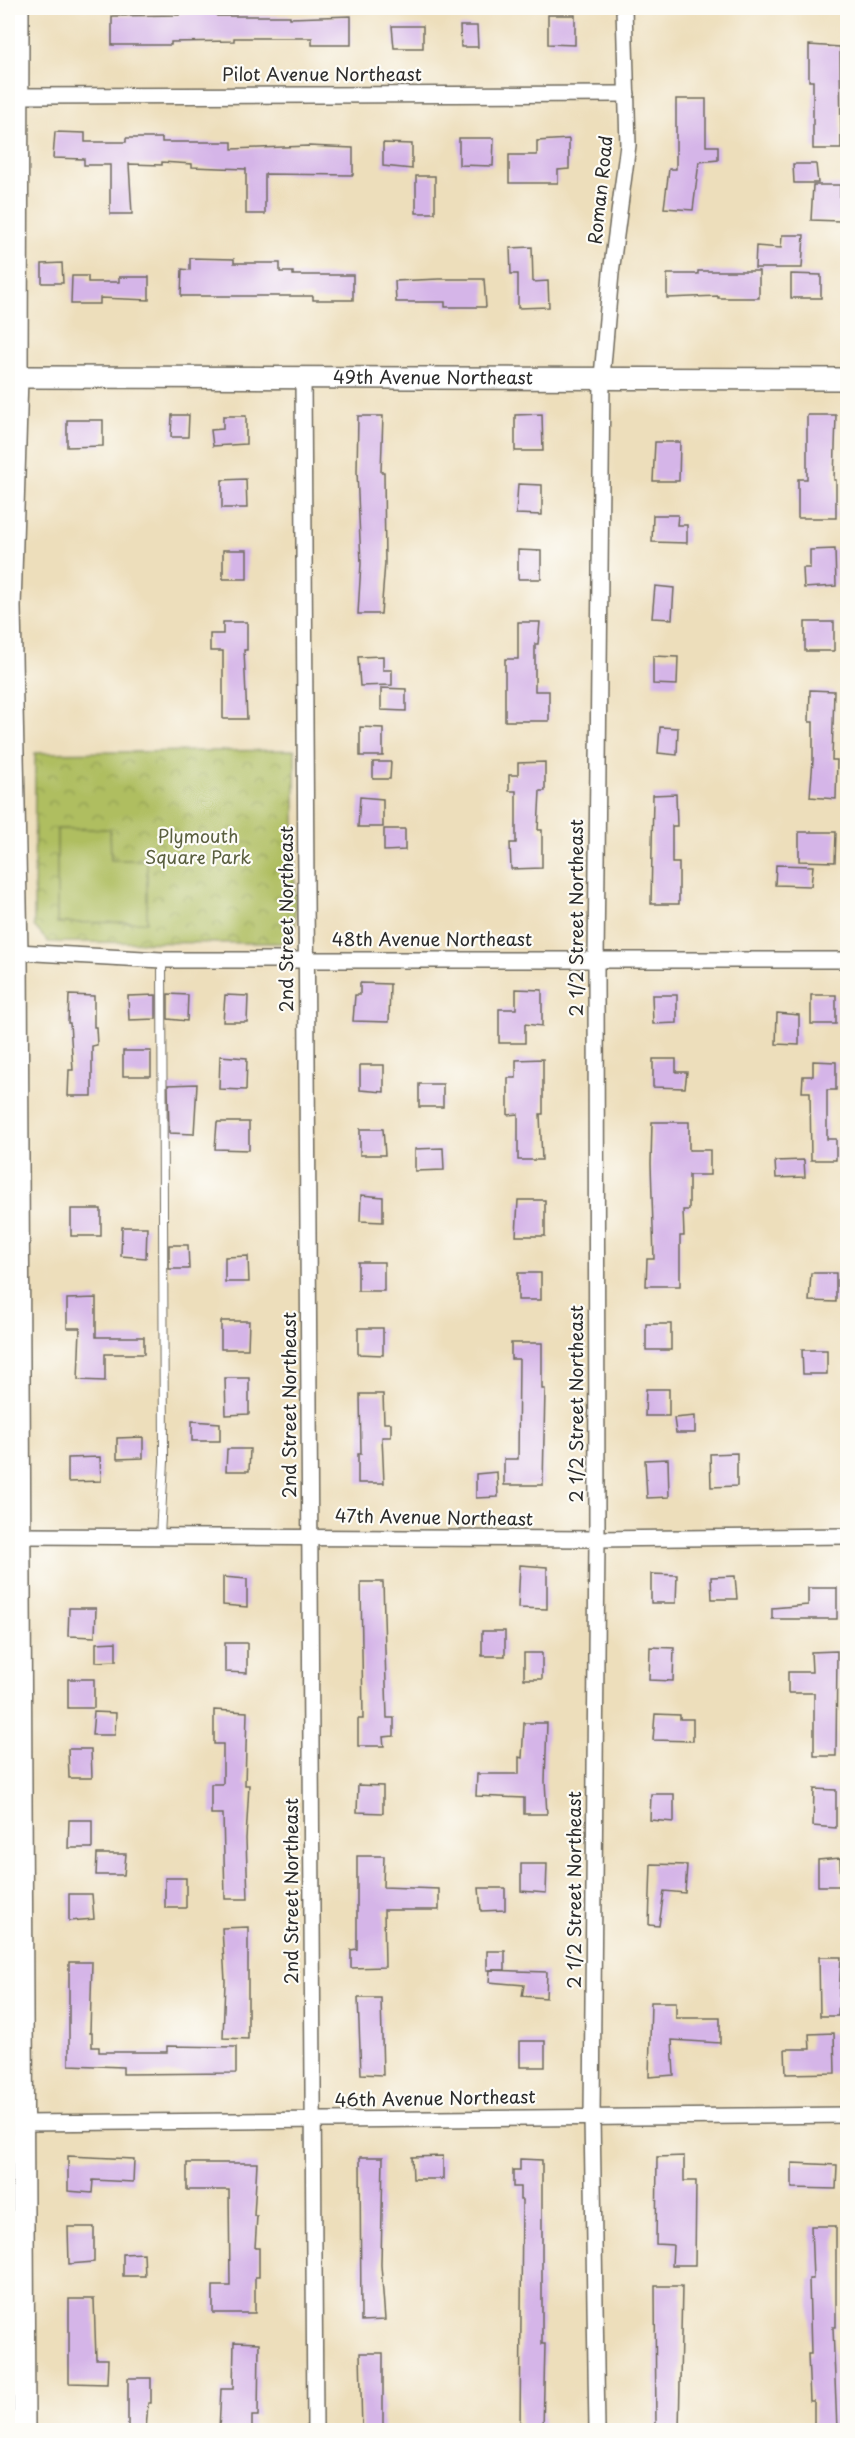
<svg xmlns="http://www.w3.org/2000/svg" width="855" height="2438" font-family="'Playpen Sans',sans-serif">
<defs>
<pattern id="park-crowns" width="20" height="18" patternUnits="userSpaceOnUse" patternTransform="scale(1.5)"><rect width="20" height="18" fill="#afbe61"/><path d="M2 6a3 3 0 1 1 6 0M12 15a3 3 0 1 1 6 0" fill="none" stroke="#8f9b50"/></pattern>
</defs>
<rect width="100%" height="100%" fill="#fdfcf7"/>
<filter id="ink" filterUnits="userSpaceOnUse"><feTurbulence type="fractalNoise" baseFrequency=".0167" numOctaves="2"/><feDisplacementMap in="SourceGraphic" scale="12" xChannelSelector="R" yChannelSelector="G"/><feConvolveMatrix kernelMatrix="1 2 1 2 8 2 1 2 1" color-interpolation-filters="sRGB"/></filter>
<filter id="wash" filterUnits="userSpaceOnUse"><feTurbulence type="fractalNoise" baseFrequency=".008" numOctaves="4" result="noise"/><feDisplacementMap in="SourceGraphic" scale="24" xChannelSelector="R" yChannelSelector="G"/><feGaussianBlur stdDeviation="1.35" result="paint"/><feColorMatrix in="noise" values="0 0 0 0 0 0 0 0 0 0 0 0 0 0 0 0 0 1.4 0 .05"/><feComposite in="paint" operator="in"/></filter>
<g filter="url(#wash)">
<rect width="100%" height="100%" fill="#eddebb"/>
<path fill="url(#park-crowns)" stroke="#6d7446" stroke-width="1.5" d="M295,750v180l-13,13 -234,-1 -14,-16 1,-173z"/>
<path fill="#afbe61" stroke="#6d7446" stroke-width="1.5" d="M57,829h53l1,31h36v62l-90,1z"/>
<g id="blocks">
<g fill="#d5b5e8">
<path d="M179,13h38v3h73v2l61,-2v29h-39v-7h-78v3l-63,1v3h-59v-29l67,-1z"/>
<path d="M548,15h27v30l-27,-1z"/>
<path d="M392,26h31v22h-29z"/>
<path d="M460,26h17l1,21h-17z"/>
<path d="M809,45l31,2 1,102h-28v-68h-4z"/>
<path d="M676,99h30v47h12v14l-19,2 -6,48 -29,-2 5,-39h7z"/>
<path d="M55,132l30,1v9h41v-4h36v4h70v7l76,-3 45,2v27l-88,-1v40h-19v-45l-54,-2v-3l-30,-2v3l-33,-1 3,50h-22v-49h-26v-6l-31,-1z"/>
<path d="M459,138h35l-1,28 -34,-1z"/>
<path d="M569,139v30l-11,1v13h-49v-28h28v-14z"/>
<path d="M383,143l29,1v25l-29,-3z"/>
<path d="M793,164h23l2,19h-24z"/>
<rect x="416" y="176" width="19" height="37"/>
<path d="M813,185h27v36l-29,-1z"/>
<path d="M782,235h22l-2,33h-47l1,-22 25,2z"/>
<path d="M532,247l1,35 15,-1 1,26 -31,1v-34h-7l-1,-26z"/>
<path d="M190,258l44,1v4h46v9h13v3h60v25h-40v-4h-132l1,-27 8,1z"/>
<path d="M62,263l1,20h-21v-19z"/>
<path d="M698,271h61v27h-41v-2l-51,2v-24h31z"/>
<path d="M791,274l30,1v23h-30z"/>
<path d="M72,276h16v6h31v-5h30v23l-49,-2v6h-29z"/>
<path d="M439,279h45l2,28h-41v-5h-49l-1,-21z"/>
<path d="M542,414l1,37h-28v-36z"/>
<path d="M172,415h17l-1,22h-17z"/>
<path d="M807,415h29l-2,65h2v38h-38v-39h9z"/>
<path d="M223,416h23v28l-33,2 -2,-16 12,-1z"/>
<path d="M358,416h25l-2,56h3l1,91 -4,51h-23l3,-51 -4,-91z"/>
<path d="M67,420h36v26l-36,1z"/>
<path d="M655,442h25l-1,39h-26z"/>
<path d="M246,479l1,29h-25v-28z"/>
<path d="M518,484l24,1v30l-26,-1z"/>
<path d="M653,515h25l-1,10h10v18l-35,-1z"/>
<path d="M835,549l1,37 -32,2 -1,-20h7v-18z"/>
<rect x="223" y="550" width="24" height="29"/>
<path d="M518,550l23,1v28h-23z"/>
<path d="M655,586l19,2 -2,31 -20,-1z"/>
<path d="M223,622h24v28h-3l3,69h-24v-68h-13v-17h13z"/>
<path d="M518,622h22l-2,22h-3v47h14v30h-44v-62h13z"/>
<rect x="805" y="622" width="29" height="29"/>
<path d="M383,656v14h9v15l-32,1 -2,-29z"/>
<path d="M653,656l25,1 -1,28 -24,-1z"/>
<path d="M381,688l25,1v22l-25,-1z"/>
<path d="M810,690l24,1 -2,69h5l-1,39 -26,-2 3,-37v-38h-4z"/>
<path d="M360,727l23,1v28h-23z"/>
<path d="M660,727l18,1 -1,27 -19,-2z"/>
<path d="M373,762h18l-1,17h-17z"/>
<path d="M545,762v29h-5l-2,39h4v38l-31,1 -1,-26h6v-52h-7v-16h9v-12z"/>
<path d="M676,794l1,32h-5v37h7v41h-28l2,-109z"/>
<path d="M360,797l23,2v28h-25z"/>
<path d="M384,829h21v21l-21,1z"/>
<path d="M799,832h37l-1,30 -36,-1z"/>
<path d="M776,865l37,1 -2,20 -36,-1z"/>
<path d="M360,983l30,1 -1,38 -36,-1 2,-26h5z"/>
<path d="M516,989l26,1v36l-17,-2v19h-26v-34h17z"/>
<path d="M168,994l20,1 -1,26 -19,-2z"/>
<path d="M69,995l25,1v31h2l1,18 -5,1v50h-24l1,-26h4l-3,-47h-2z"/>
<path d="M156,995v24l-27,1 -1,-24z"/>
<path d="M225,995l23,1 -1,26h-24z"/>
<path d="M652,995h25v28l-24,1z"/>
<rect x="811" y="995" width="25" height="29"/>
<path d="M777,1013l22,2v30l-23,-1z"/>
<rect x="123" y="1051" width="28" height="25"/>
<path d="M220,1056l27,2 -1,32 -27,-1z"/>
<path d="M543,1059v55h-3l2,46h-24v-46l-10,1v-37h8v-18z"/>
<path d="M653,1059h23v13h11l-2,16 -32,-1z"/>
<path d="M813,1061l23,1v28h-9v49h9v21h-25l-1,-68h-8l1,-16h10z"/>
<path d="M360,1065h24v27l-24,-2z"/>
<path d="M197,1084l-3,50 -25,-1 -1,-48z"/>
<rect x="419" y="1084" width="24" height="23"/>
<path d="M217,1122h32v28l-34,-1z"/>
<path d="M652,1122h37v28h21v25h-21v35h-6l1,26h-4v50h-34l1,-27h7l-3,-95z"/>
<path d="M360,1129h23l2,26h-25z"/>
<path d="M443,1148l1,22 -29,1v-22z"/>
<path d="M804,1160l1,17 -29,1 -1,-17z"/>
<path d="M361,1195l22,2v25l-23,-1z"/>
<path d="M518,1200h27v36h-29z"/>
<rect x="71" y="1209" width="30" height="27"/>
<path d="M122,1227h25l-1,31 -25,-2z"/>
<path d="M169,1245h19l1,24h-20z"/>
<path d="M248,1256l1,26h-24v-25z"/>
<rect x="358" y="1262" width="26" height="29"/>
<rect x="518" y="1273" width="23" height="27"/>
<path d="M811,1273h25v29l-27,-1z"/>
<path d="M96,1298v39h48v17h-39v27l-27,-1 2,-52h-13v-29z"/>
<path d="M221,1321h28l-1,28h-27z"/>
<rect x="646" y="1324" width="25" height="26"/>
<path d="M358,1328h25v27l-25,-1z"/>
<path d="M511,1343h31v46h3l-2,96h-39v-26h14l1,-100h-8z"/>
<path d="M802,1350h25v24h-24z"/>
<path d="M225,1378h24v36l-23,1z"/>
<path d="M646,1389h23v27h-24z"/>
<path d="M360,1394h23l1,29h7v14h-9l2,46h-26v-29h3z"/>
<path d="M695,1416v17h-19l-2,-15z"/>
<path d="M192,1421l28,2v18h-28z"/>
<path d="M143,1437v21l-26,1v-21z"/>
<path d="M227,1449h23l-1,22h-23z"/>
<path d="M737,1453v33l-26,1 -1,-33z"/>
<path d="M100,1457l1,24 -33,1v-24z"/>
<path d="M668,1459l1,38 -22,1 -2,-38z"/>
<path d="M497,1472l1,25 -22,1v-24z"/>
<path d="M520,1565l27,2v42l-29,-1z"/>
<path d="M651,1574l26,1 -1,28h-25z"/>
<path d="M735,1576l2,23h-25l-1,-22z"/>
<path d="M223,1577l24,2v28l-24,-2z"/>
<path d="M361,1582h22l4,136h7v18l-11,1 1,9h-26v-27h5z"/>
<path d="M808,1588h29v31h-65v-11l36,-3z"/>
<path d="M69,1608h27l-1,29 -27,-1z"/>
<rect x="482" y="1631" width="23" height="25"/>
<path d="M116,1642v19l-20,1v-19z"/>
<path d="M225,1643h22v30l-22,-1z"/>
<path d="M650,1647l24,1 -1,33 -24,-1z"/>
<path d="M837,1651l-1,105h-22v-63h-26v-21h24l-1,-20z"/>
<rect x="524" y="1653" width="18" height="26"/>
<rect x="68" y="1679" width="26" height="29"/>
<path d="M214,1710l33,2 -2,73h4l-3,54 2,60h-23l-2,-85h-12v-30h12v-40h-9z"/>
<path d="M94,1712l22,1 -1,22h-23z"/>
<path d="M655,1714l25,1v4h13v22l-40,-1z"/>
<path d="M524,1723h23l-2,58 2,33h-23v-16l-48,-2 1,-22h42v-17l3,1z"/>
<path d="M68,1749h23l1,29h-23z"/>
<path d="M358,1785l25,1v27l-26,-1z"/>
<path d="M814,1789l22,1v38l-23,-2z"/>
<path d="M651,1794h23v28l-24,-2z"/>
<path d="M69,1820h23v28h-24z"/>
<path d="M97,1854h29l-2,21h-28z"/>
<path d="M357,1856h27l-1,31 56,2v21h-55l1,57 -34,1v-18l6,-1z"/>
<path d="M840,1858l1,28h-23v-26z"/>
<path d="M521,1864h26l-1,29 -25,-2z"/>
<path d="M651,1864l36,1 -2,28 -21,-2 -5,35 -10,-1z"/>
<rect x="165" y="1878" width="21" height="30"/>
<path d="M479,1888h26v22l-24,1z"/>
<path d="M69,1894h23l2,25 -25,2z"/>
<path d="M248,1927v112l-25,-1 2,-57 -3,-53z"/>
<rect x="487" y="1951" width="18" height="19"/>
<path d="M819,1957h22l-3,59h-18z"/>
<path d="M69,1962h23l-2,71h2v14h7v5h68v-6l69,1v26l-113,1v-7l-54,-2z"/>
<path d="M490,1970l57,2 -1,26 -24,-2 2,-11 -35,-3z"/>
<path d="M358,1998h23l2,77 -22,-1z"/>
<path d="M651,2002h25v16h44v25l-48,-3 2,35 -25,2z"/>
<path d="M834,2033l1,40 -49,1 -1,-25h25l-1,-15z"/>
<rect x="520" y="2041" width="25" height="26"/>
<path d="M68,2156l66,3 -1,23 -40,-2 -1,13 -24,-2z"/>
<path d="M443,2156v23h-30l-1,-22z"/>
<path d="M684,2156v25h12l-1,84h-23l1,-20 -17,-1 1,-87z"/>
<path d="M360,2157h23l-2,108 4,55 -24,1z"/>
<path d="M520,2159l22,1v184h3l-2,86h-23l2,-230h-2v-13h-7v-17h7z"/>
<path d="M187,2163h70l-3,53h3l-2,32h4v29h-4v36h-42v-27h17l-1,-96h-42z"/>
<path d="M792,2163l45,2 -1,24 -44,-1z"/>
<path d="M811,2226h25v101h-3l4,103h-23v-29h-4l-2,-47h3l-2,-75h4z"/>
<path d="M68,2227h26v35l-25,2z"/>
<path d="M144,2253l1,23h-22v-22z"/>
<path d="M655,2286h27l-3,144h-23z"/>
<path d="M69,2299h25l2,60h12l-1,25 -38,-1z"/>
<path d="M234,2342l25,1 -1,73h-6v14h-33l2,-41h12z"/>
<path d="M360,2353h23v77h-21z"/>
<path d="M128,2378h23v25h-3l-2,27h-18z"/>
</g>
</g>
</g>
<g filter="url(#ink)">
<use href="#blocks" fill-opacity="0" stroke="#6f6a5d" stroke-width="1.5"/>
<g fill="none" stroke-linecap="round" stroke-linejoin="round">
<g stroke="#6f6a5d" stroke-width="10">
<g id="lane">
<path d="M160,1536l4,-75 -2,-501"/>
<path d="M8,2218h14"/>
</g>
</g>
<g stroke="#6f6a5d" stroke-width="18">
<g id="street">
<path d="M18,96l609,-2"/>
<path d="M303,378l12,2052"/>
<path d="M17,952l145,8h686"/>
<path d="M21,1536l576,3 251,-3"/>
<path d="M23,2123l825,-8"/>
<path d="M597,2430l-5,-313 5,-578 -1,-579 6,-583 9,-104 17,-128 -4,-137"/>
</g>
</g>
<g stroke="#6f6a5d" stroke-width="24">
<g id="secondary">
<path d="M18,8l-1,369 -7,230 7,345 7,1478"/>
<path id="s1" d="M17,377l831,2"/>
</g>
</g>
<use href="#lane" stroke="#fff" stroke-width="8"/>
<use href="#street" stroke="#fff" stroke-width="15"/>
<use href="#secondary" stroke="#fff" stroke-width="21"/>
</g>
</g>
<g text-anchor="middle" stroke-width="4.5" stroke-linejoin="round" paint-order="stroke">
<g font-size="18" fill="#2b2b2b" stroke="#fdfcf7">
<text x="322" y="81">Pilot Avenue Northeast</text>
<text transform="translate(601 190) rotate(-84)" y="6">Roman Road</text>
<text dy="6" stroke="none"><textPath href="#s1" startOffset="416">49th Avenue Northeast</textPath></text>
<text transform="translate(577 918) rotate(-90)" y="6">2 1/2 Street Northeast</text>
<text transform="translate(287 919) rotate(-90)" y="6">2nd Street Northeast</text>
<text x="432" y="946">48th Avenue Northeast</text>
<text transform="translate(577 1404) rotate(-90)" y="6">2 1/2 Street Northeast</text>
<text transform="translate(290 1405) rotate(-90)" y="6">2nd Street Northeast</text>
<text transform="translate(434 1518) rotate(1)" y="6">47th Avenue Northeast</text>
<text transform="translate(575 1890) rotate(-90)" y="6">2 1/2 Street Northeast</text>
<text transform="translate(292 1891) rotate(-90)" y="6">2nd Street Northeast</text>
<text transform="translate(435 2099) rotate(-1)" y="6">46th Avenue Northeast</text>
</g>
<g font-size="18" fill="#595e3e" stroke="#fdfcf7">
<text x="198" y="843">Plymouth<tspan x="198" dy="21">Square Park</tspan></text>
</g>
</g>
<rect width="855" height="2438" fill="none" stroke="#fdfcf7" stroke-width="30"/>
</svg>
